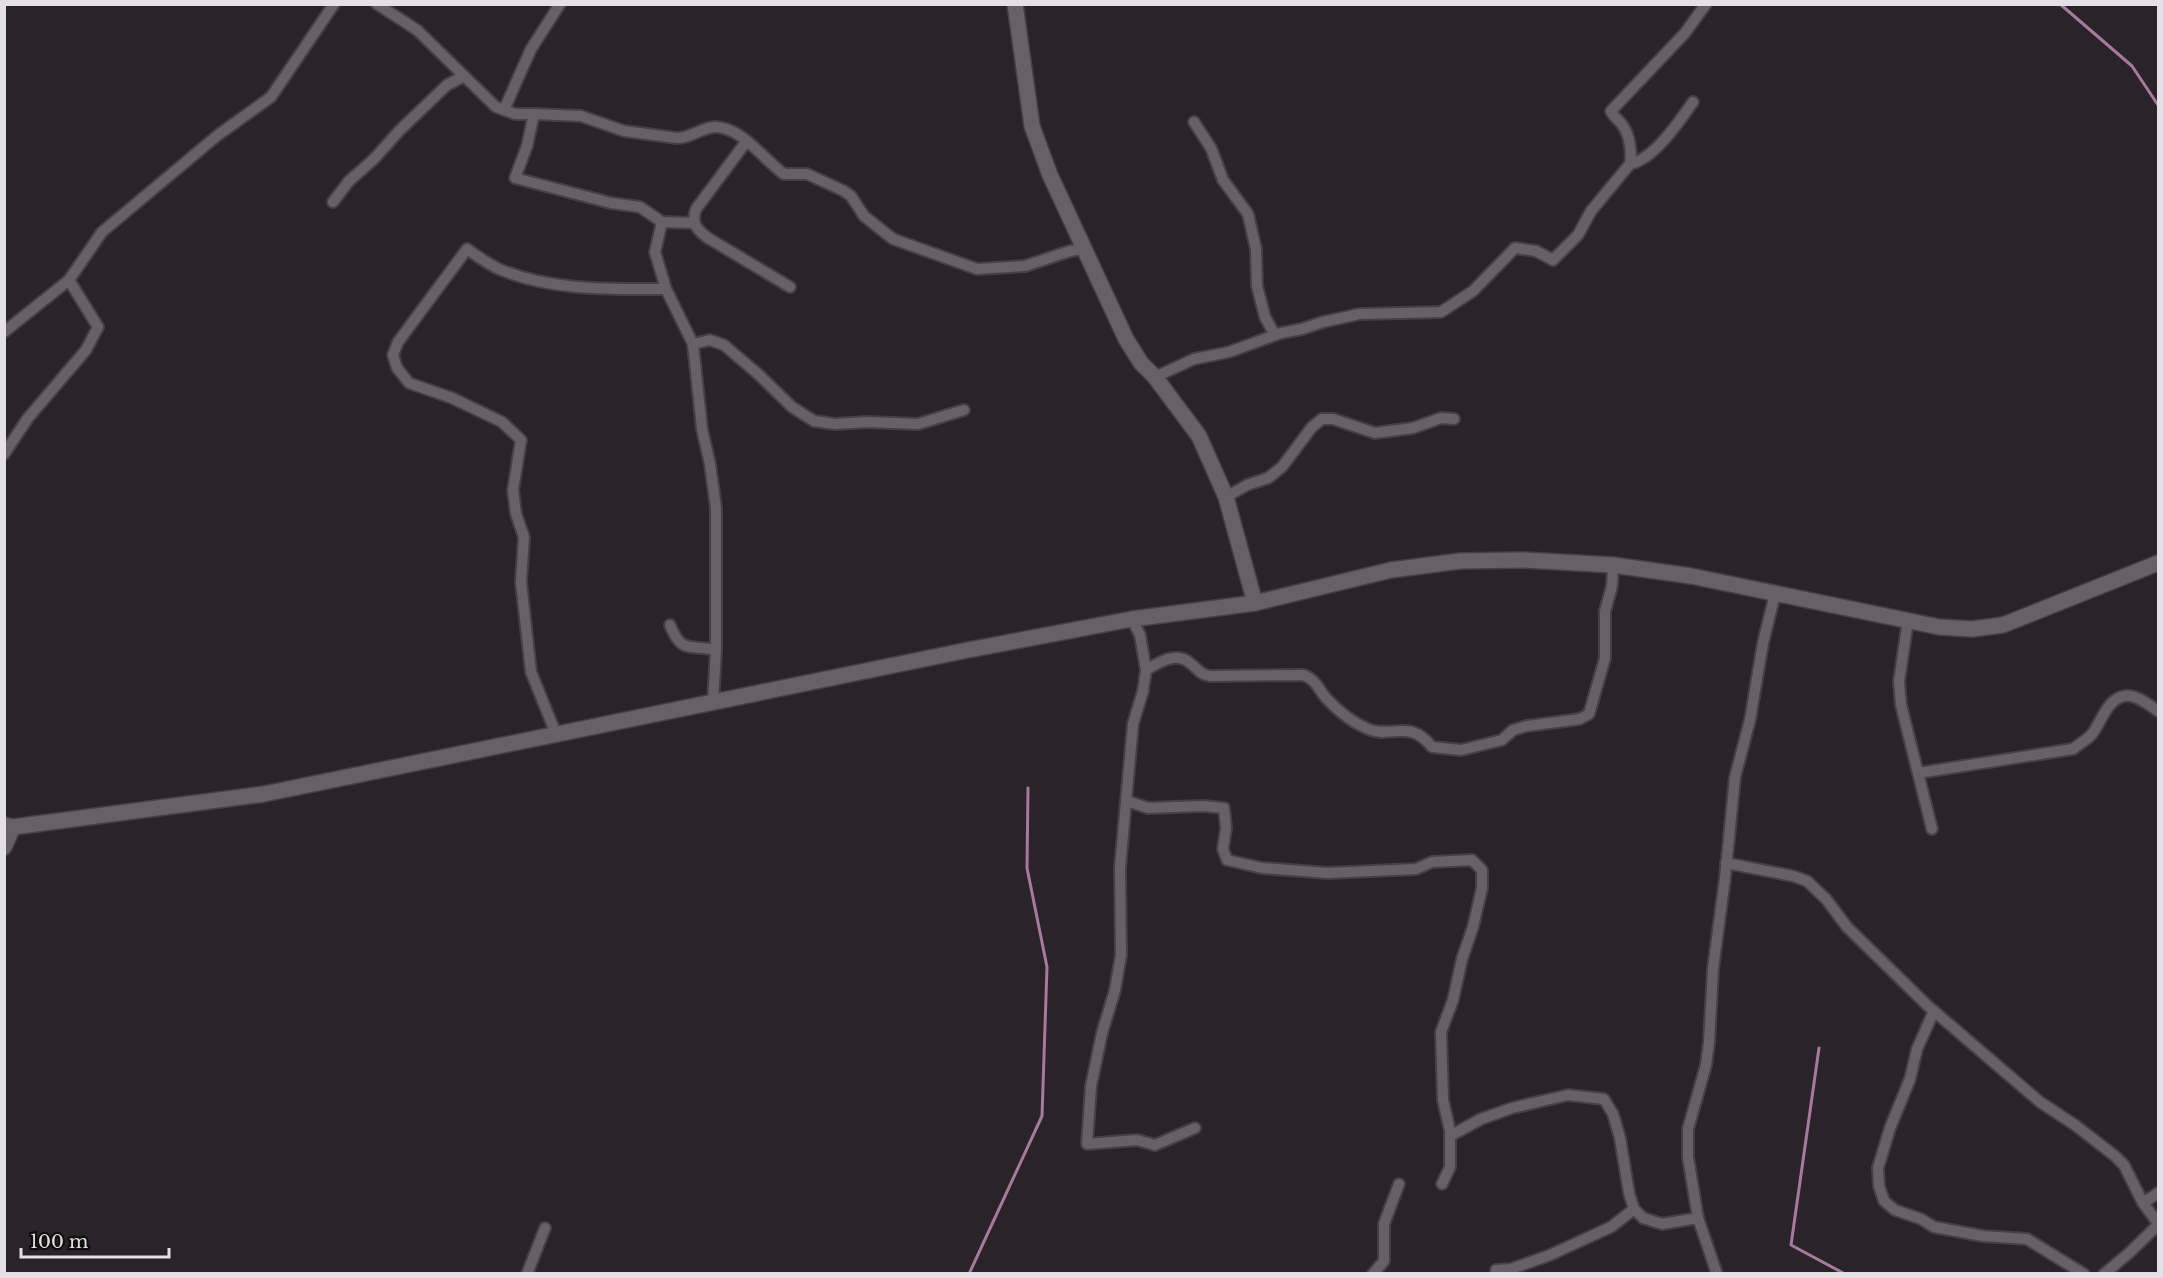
<svg xmlns="http://www.w3.org/2000/svg" width="2163" height="1278" font-family="'Libre Baskerville',serif">
<rect width="100%" height="100%" fill="#2a2429"/>
<g fill="none" stroke-linecap="round" stroke-linejoin="round">
<g stroke="#a7799e" stroke-width="3">
<path d="M2060,4l72,62 26,39"/>
<path d="M1819,1048l-28,197 54,29"/>
<path d="M969,1274l73,-158 5,-149 -20,-99 1,-80"/>
</g>
<g stroke="#454044" stroke-width="14">
<g id="street">
<path d="M377,4l40,26 79,77 19,7h19l-7,32 -12,32 96,25 29,4 22,15 -7,30 11,37 27,55"/>
<path d="M504,110l27,-61 29,-45"/>
<path d="M534,114l47,2 43,15 53,7c14,0 24,-10 37,-11 27,-1 50,33 70,47h23l37,17 7,5 13,20 29,23 84,30 48,-3 45,-15 15,-2"/>
<path d="M1194,122l17,26 12,32 25,34 8,35 1,37 8,31 10,18"/>
<path d="M746,142l-50,67c-5,14 0,20 12,29l82,49"/>
<path d="M1630,164c24,-5 49,-42 63,-62"/>
<path d="M333,202l16,-21 25,-22 26,-29 47,-45 17,-9"/>
<path d="M662,222l32,1"/>
<path d="M4,332l65,-52 33,-48 116,-97 53,-38 63,-93"/>
<path d="M1155,377l39,-18 35,-7 52,-19 21,-4 21,-7 36,-8 82,-2 32,-21 42,-43 21,3 17,9 25,-25 13,-24 39,-47c2,-11 0,-28 -7,-38 -3,-6 -9,-8 -12,-15l74,-78 21,-29"/>
<path d="M4,454l24,-36 58,-68 12,-23 -29,-47"/>
<path d="M1226,497l21,-12 21,-7 14,-11 30,-40 10,-8h11l42,14 38,-5 28,-10 13,1"/>
<path d="M1132,619l8,16 6,35 -3,21 -10,33 -13,144 1,87 -6,35 -13,43 -11,53 -4,58 50,-4 18,5 40,-17"/>
<path d="M1908,620l-9,62 2,23 31,124"/>
<path d="M670,625c12,30 20,19 46,25"/>
<path d="M1146,670c13,-8 31,-19 44,-7 8,6 9,11 20,13l93,-1c13,4 15,14 23,23 12,13 25,24 42,31 24,10 41,-11 64,18l29,3 41,-10 11,-10 14,-4 53,-7 9,-5 16,-56v-47l7,-25 1,-21"/>
<path d="M713,702l3,-52v-142l-6,-44 -8,-35 -9,-85 17,-4 14,5 34,29 34,33 22,14 21,3 32,-2 51,2 46,-14"/>
<path d="M556,734l-25,-62 -10,-90 3,-45 -8,-23 -3,-24 8,-50 -19,-18 -50,-24 -43,-15 -12,-15 -4,-13 5,-13 69,-93c10,7 21,15 32,20 51,22 112,20 167,20"/>
<path d="M1918,773l155,-24c6,-5 14,-9 19,-15 9,-11 15,-36 33,-38 11,-2 24,9 33,15"/>
<path d="M1127,801l21,7 55,-2 21,2 2,20 -3,21 4,11 35,8 66,5 88,-4 16,-7 40,-2 10,10v18l-9,39 -11,32 -9,41 -12,32 2,68 7,31v36l-8,17"/>
<path d="M1726,863l67,13 14,5 19,18 21,28 81,79 112,96 35,23 40,31 9,9 19,38 15,20"/>
<path d="M1934,1011l-17,38 -7,30 -20,49 -12,40 1,18 5,15 11,9 26,9 13,8 49,9 44,3 57,35"/>
<path d="M1450,1136l31,-17 31,-11 56,-13 36,4 9,15 7,24 9,55 5,16 9,9 19,6 36,-6"/>
<path d="M2143,1203l15,-10"/>
<path d="M527,1274l18,-46"/>
<path d="M1373,1274l11,-13v-37l15,-40"/>
<path d="M1496,1274v-4l15,-1 39,-14 61,-28 23,-18"/>
<path d="M1717,1274l-19,-56 -10,-61v-28l18,-64 3,-22 4,-74 12,-91 10,-101 15,-57 13,-77 12,-49"/>
<path d="M2104,1274l25,-21 29,-28"/>
</g>
</g>
<g stroke="#454044" stroke-width="18">
<g id="secondary">
<path d="M1015,4l17,122 18,49 76,164 15,24 14,14 44,59 27,61 29,106"/>
<path d="M4,825l9,2 251,-33 704,-144 164,-31 123,-16 136,-33 69,-9 64,-1 89,5 78,11 248,51 33,2 31,-4 155,-62"/>
<path d="M4,847l9,-20"/>
</g>
</g>
<use href="#street" stroke="#686066" stroke-width="10"/>
<use href="#secondary" stroke="#686066" stroke-width="15"/>
</g>
<rect width="2163" height="1278" fill="none" stroke="#e5e0e4" stroke-width="12"/>
<path d="M21 1248v9h148v-9" fill="none" stroke="#e5e0e4" stroke-width="3"/>
<text x="30" y="1248" font-size="18" fill="#e5e0e4" stroke="#110e10" stroke-width="4.5" paint-order="stroke">100 m</text>
</svg>
